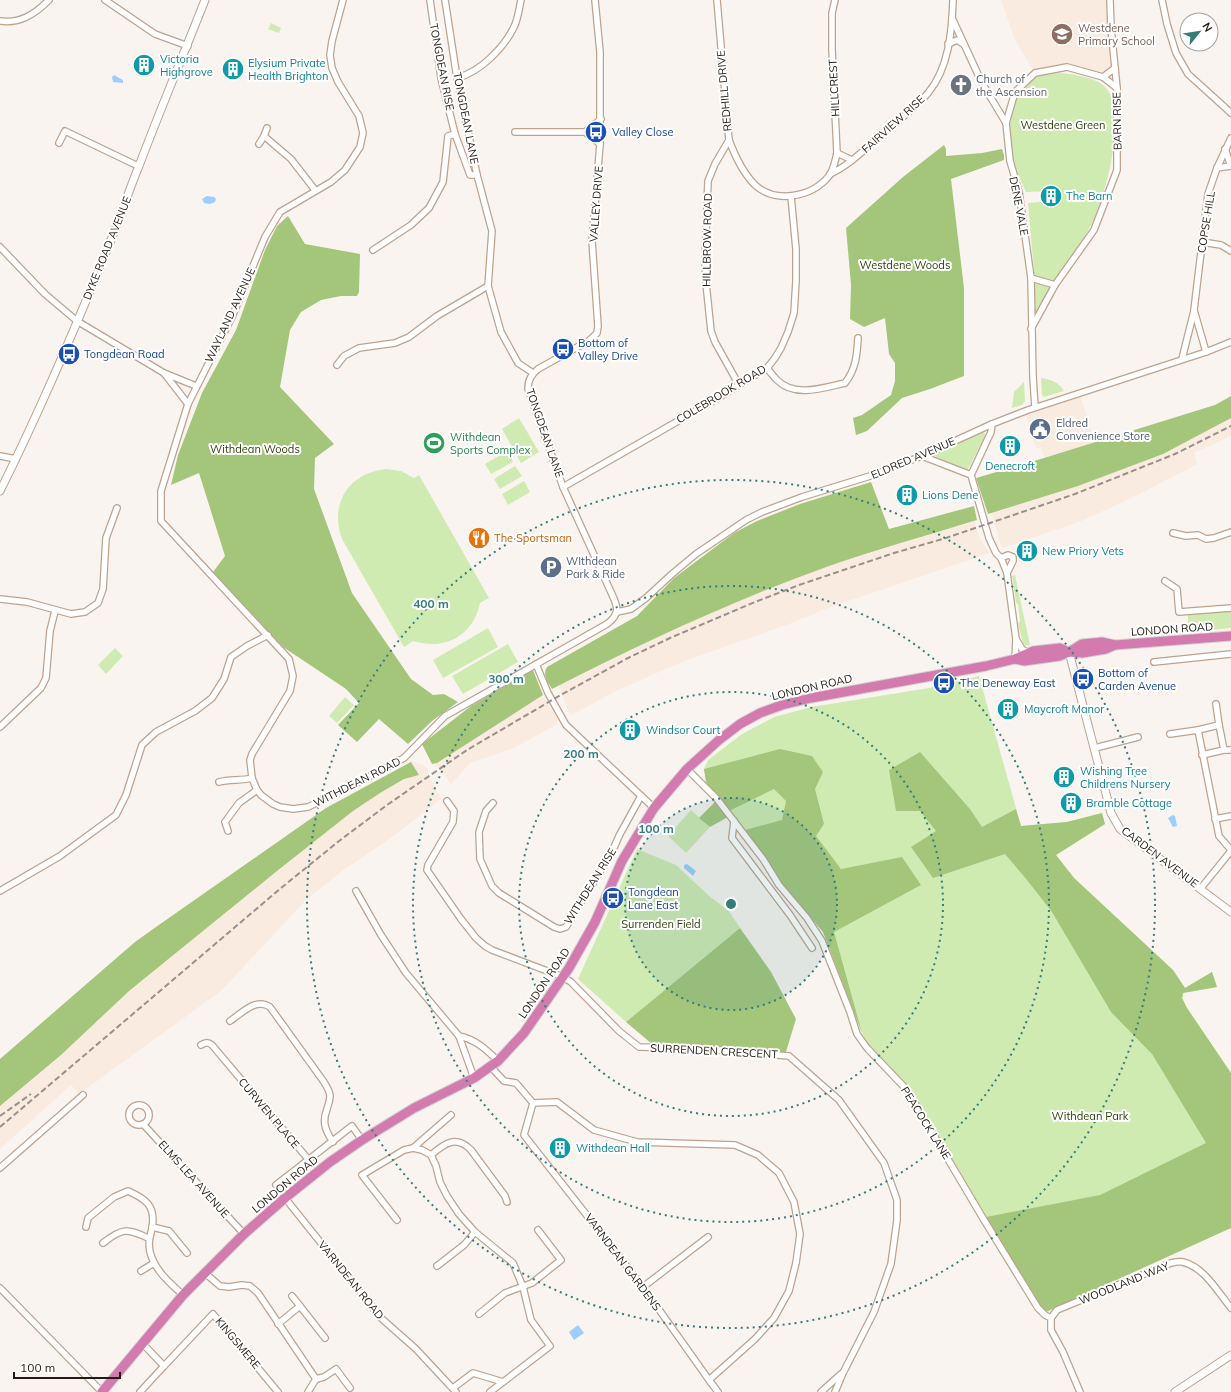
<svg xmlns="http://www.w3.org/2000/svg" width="1231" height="1392" font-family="Mulish,sans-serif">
<rect width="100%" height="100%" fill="#faf4f0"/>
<g fill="#faebe0">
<path d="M1001,0h109l5,68 -12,9 -35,-10 -33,6 -20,-33z"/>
<path d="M1081,397l14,46 -51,15 -3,-11 -5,2 -10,-34z"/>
<path d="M1231,416v20l-37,17 3,11 -57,30 -61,28 -77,26 -11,-36z"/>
<path d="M974,521l7,20 9,12 -162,55 -39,16 -107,38 -64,28 -48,26 -13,-35 190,-100z"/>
<path d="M539,694l7,6 3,7h2l7,13 -2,5 -42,23 -44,15 -19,21 -18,-23z"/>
<path d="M412,761l9,3 7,4v5l13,26 -46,36 -54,37 -35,28 -85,91 -142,103 -8,-9 -71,64v-90l135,-117 21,-15 170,-119z"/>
</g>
<g fill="#d0ebb2">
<path d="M271,23l10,5 -2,5 -11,-4z"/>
<path d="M1060,73c13,1 33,4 43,12 27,21 3,108 -9,134 -12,26 -31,48 -46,72 -5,8 -9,16 -13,24l-1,-43 -6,-69 32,-3v-9l-34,1c-4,-9 -8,-17 -11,-26 -7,-24 -9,-59 9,-79 4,-5 9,-10 14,-12 7,-2 15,-1 22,-2z"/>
<path d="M1041,378c9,1 18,4 23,13l-20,6 -2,-2z"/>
<path d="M1024,382l1,19 -3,4 -10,3 2,-16z"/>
<path d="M519,418l20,34 -18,11 -19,-34z"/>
<path d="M982,432h2l1,4 -17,33 -2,1 -32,-14 1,-3z"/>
<path d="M507,451l6,11 -22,12 -6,-10z"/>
<path d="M515,466l7,10 -22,13 -6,-10z"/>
<path d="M386,469l15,2 13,7 5,-3 70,123 -9,5c-7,33 -35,48 -67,38l-9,6 -62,-108c-13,-36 7,-66 44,-70z"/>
<path d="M524,481l6,11 -22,13 -6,-11z"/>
<path d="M1015,575l15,70 -4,1 -3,-3 -5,-19 2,-3 -2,-17 -2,-1 -4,-27z"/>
<path d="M1231,611v17l-43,4v-17z"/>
<path d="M488,628l10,19 -55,31 -10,-18z"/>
<path d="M508,644l10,18 -55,32 -11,-18z"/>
<path d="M115,648l8,8 -17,18 -8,-9z"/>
<path d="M979,676l42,150 46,-4 35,-9 3,11 -49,31 18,23 99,92 12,18 27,-16 5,15 -34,6 -1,5 5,10 44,65v155l-228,17 -87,-147 -9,-12 -15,-17 -23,-22 -7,-14 -39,-101 -42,-50 -36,-52 -39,-48 -2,-13 4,-9 34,-26 32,-17 37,-10 118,-19z"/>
<path d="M345,697l9,8 -17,18 -8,-7z"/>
<path d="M691,810l19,17 -24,26 -18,-17z"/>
<path d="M637,849l39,16 32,30 21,16 11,17 -114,94 -48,-43z"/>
</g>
<g fill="#a4c67b">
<path d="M944,145l2,4v7l36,-3 20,-4 2,6v5l-53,19 13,109v88l-34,13 -28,9 -35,33 -11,4 -3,-17 9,-3 29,-20 4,-14v-18l-6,-9 -4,-36 -21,9 -14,-8 1,-34 -5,-57 57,-51z"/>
<path d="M288,216l17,28 55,10 -1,38 -2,4h-16l-20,4 -20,12 -11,18 -10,57 54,57 -19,14 -1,31 38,104 59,86 22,16 11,-1 14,8 -26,19 -24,23 -29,-25 -22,23 -19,-17 21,-22 -13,-14 -63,-42 -70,-75 12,-16 -26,-83 -28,12 7,-30 24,-62 34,-63 29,-80 12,-24z"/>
<path d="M1231,396v22l-68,36 -85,32 -90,28 -12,-36 68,-20 171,-53z"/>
<path d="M871,482l18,47 85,-23 3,14c-49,15 -99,29 -148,46 -95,34 -187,77 -277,123 -4,-7 -10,-14 -5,-22l90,-51 37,-38 60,-45 23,-12 43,-17z"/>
<path d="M533,670l10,25 -106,68 -5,1 -10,-20 49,-38z"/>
<path d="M780,749l32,7 11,16 -8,17 9,35 -8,12 25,33 61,-12 19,28 -87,47 28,101 -39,-101 -42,-50 -36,-52 37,-10 4,-19 -12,-12 -45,22 -23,-29 -2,-13z"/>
<path d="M920,752l50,57 12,18 34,-18 5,17 46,-4 35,-9 3,11 -49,31 18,23 99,92 12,18 27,-16 5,15 -34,6 -1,5 5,10 44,65v155l-185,84 -5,-4 -55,-91 114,-22 106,-52 -54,-89 -41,-42 -59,-100 -25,-32 -22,-26 -72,24 -22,-31 25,-16 -16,-20h-24l-7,-41z"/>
<path d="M411,762l8,13 -15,4 -24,14 -27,18 -76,60 -148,120 -68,64 -61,51v-47l135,-117 21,-15 170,-119z"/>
<path d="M715,802l13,15 -18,10 -11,-9z"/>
<path d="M740,928l31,44 25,47 -11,36 -96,-6 -37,-5 -26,-22z"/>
</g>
<g fill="#9acffe">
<path d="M114,75l9,5v3l-10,-1 -1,-5z"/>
<path d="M207,196l7,1 2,2 -1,3 -5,2 -6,-1 -2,-4z"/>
<path d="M1173,815l2,1 2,10 -4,1 -5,-9z"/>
<path d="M687,864l9,7 -3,5 -9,-8v-3z"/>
<path d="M578,1325l6,8 -10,7 -5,-8z"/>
</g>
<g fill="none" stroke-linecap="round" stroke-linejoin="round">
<g stroke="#bea28e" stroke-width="8">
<g id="minor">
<path d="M105,0l50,34 33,12"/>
<path d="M343,0l-11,41 -2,14 2,13 6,14 21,34 4,17 -3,14 -15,23 -14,12 -51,30 -15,25 -33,80 -44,87 -27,87v30l128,138 4,17 -3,15 -38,63 -2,6 2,18 5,12 4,5 12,9 7,3 13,2 15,-2 34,-16 62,-33 41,-42 162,-92c15,-11 10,-19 3,-34l-47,-103 -35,-98c0,-9 3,-14 10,-20l52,-29 7,-7 1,-7 -6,-85 8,-97v-92l-5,-52"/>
<path d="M430,0l11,78 14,56 15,41h7"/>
<path d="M445,0l12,78 20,97 15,56 -4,55 13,46 17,31 15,10"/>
<path d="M717,0l12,140c6,16 13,32 26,45 21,19 57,12 74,-9 5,-7 6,-15 8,-23l-5,-104v-36l3,-13"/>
<path d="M1110,0l1,28 6,60"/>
<path d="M1162,0l5,24 9,29 12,21 43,39"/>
<path d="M952,18l30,65 24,40 4,38 9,31 12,86 2,99 2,30"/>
<path d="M0,21c20,3 35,-7 49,-21"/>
<path d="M948,44l9,-4 6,4"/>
<path d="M1103,77l12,-9"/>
<path d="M457,78c23,-6 47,-30 57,-51 4,-8 5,-18 7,-27"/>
<path d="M1006,123l9,-31 20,-19 32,-6 36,10 14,11v82l-23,60 -39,55 -24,44"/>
<path d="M267,128l-3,8 27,23 24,31"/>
<path d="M515,132h70l15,12"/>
<path d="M585,132l16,-13"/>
<path d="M729,140l-14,24 -7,17 -3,77 1,25 5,48 4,11 24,43"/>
<path d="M59,143l6,-12 73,35"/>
<path d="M259,144l5,-8"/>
<path d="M1225,149l6,17"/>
<path d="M837,153l15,7"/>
<path d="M1217,168l14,-2"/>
<path d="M830,174c18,-8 33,-23 48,-36 17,-15 36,-28 50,-45 21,-25 24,-62 25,-93"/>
<path d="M1202,242l19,3 10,6"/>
<path d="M0,247l45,47 32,27 87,52"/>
<path d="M373,250l38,-25 18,-17 14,-26 5,-46 7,-2"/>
<path d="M1031,278l24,7"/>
<path d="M1206,352l-12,-42 14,-116 9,-26 14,-30"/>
<path d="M1182,359l12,-48"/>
<path d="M337,365l7,-9 15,-8 36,-5 14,-6 28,-21 51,-30"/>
<path d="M767,368c3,4 6,8 10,12 18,18 46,8 68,3 11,-14 12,-28 13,-45"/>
<path d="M188,404l-24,-31 32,13"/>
<path d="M0,456l16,3"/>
<path d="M922,456l49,19 20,-43 1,-8"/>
<path d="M971,475l18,63 7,15 5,5 6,15 9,66 -1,20"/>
<path d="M563,487l150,-86 54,-33 8,-10 6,-10 7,-16 6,-19 2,-32v-32l-5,-53"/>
<path d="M1173,533l13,3 12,-1 8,4 8,-1 17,-6"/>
<path d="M1001,558l7,-3 5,2v4l-6,12"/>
<path d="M1165,581l12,8 2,23 52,-4"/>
<path d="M0,599l27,3 44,12 14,-2 13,-9 5,-14 3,-51 11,-30"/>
<path d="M617,612l14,-3 15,-11 26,-24 24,-20 50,-34 16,-8 40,-15 68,-21 52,-20 70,-32 36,-14 178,-58 25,-10"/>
<path d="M1016,639l6,10 6,4"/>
<path d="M1154,662l77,-8"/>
<path d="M536,664l12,29 18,32 88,83"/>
<path d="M1216,704l3,21"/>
<path d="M0,727l41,-39 5,-10 4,-47 5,-20"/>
<path d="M1170,734l28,-4"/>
<path d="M1095,748l43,-11"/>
<path d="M1224,750h7"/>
<path d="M1202,755l22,-5 -5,-25 -21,5 21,106 12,14"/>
<path d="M687,769l30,30 46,60 16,26 28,33 15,23 28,71 7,22 10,14 40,42 77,130 54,88 7,7 6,3"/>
<path d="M219,782c11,-3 22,-1 33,-4"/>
<path d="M447,801l7,10 -1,11 -25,43 -1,5 34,49 15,19 9,8 7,4 71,27 8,5 48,49 20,16 56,1 94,8 50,44 45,63 13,37v20l-6,44 -17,48 -31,61 -8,19"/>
<path d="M493,803l-7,8 -7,21 1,27 12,27 7,7 55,34 6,2 6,-2 45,-73 9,-20 21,-38"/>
<path d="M1215,819l16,-3"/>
<path d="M734,821l-2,17 58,77 22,33"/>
<path d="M228,831l-3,-9 14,-19 18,-13"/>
<path d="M1201,888l30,-37"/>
<path d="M0,891l60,-35 56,-41 10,-20 16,-50 14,-13 39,-21 17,-13 12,-19 7,-22 16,-11 21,-11"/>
<path d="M356,891l25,44 25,38 53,63 15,42"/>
<path d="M230,1021c11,-7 26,-24 40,-14l54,75c2,4 6,9 6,14 0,5 -2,9 -3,13 -5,13 -2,21 6,33"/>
<path d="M459,1036c16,3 28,14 39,25"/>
<path d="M201,1045c5,-3 7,-3 11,0l96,114"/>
<path d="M491,1067l13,14 12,2 17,20"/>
<circle cx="139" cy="1115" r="10"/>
<path d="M143,1124l101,110"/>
<path d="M413,1148l38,-33"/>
<path d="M431,1155c14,-12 25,-20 40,-5l34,46 2,6"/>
<path d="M0,1168l83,-73"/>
<path d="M276,1185l76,-59 10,14"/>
<path d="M285,1198l96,120 35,31 40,43"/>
<path d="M397,1220l-35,-45 42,-25 9,-2 9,2 9,5 5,11 4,16 7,14 12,18 16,18 38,31 10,24 8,33 19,26 -60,46"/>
<path d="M86,1227l2,-9 26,-21 14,-6c18,8 28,15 24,37 -2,10 -4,13 -2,24 5,19 20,31 33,43"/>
<path d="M152,1227l17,4 18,22"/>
<path d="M103,1243c19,-15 24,-15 45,-5"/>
<path d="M437,1266l27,-21 11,-13"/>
<path d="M141,1271l13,-8"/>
<path d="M205,1273l15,13 9,1 13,-2 8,1 8,7 58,86 -8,13"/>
<path d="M643,1287l65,-50"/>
<path d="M0,1288l102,104"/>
<path d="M292,1296l8,10"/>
<path d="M479,1314l26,-21 27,-10 29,-23 -23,-30"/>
<path d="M1051,1318l6,-8 114,-47c4,-1 8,-2 12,-1 21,5 35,30 48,46"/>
<path d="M1051,1318v12l12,22 17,40"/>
<path d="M278,1324l22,-18 25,32"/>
<path d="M164,1366l49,-52 65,78"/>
<path d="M316,1379l8,-2 12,-8 14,19"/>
<path d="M709,1380l46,-41 19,-21 15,-27 7,-28 4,-29 -6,-32 -15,-29 -21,-18 -23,-10 -98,-3 -43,-12 -37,-28 -24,1 -9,32 119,152 66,93 9,12"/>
<path d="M453,1388l20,-15 30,9"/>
<path d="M140,1392l24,-26 -21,-22"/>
<path d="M821,1392l20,-18"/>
</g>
</g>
<g stroke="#bea28e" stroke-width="9">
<g id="tertiary">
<path d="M0,491c43,-86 81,-176 117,-266 7,-19 14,-40 22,-59 21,-56 44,-110 66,-166"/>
<path d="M1069,652l42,161 9,16 111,83"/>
<path d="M1175,1392l56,-37"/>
</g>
</g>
<g stroke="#d3d1d0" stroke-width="11">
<g id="trunk">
<path d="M1015,659l9,2 36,-5 9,-4 13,-8 20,-2 13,3 116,-9"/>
<path d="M102,1392l81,-97 61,-61 41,-36 45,-36 32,-22 52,-32 60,-30 24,-17 26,-28 45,-65 26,-46 27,-61 32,-53 33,-39 32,-29 21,-16 20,-11 22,-8 29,-7 175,-32 29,-7 18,-8 27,-3 9,4 13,1 24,-4 9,-4"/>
</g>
</g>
<use href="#minor" stroke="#fff" stroke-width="5.5"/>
<use href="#tertiary" stroke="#fff" stroke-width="7"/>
<use href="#trunk" stroke="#d37aae" stroke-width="9"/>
<g stroke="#98908a" stroke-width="2" stroke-dasharray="6 3" stroke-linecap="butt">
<path d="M0,1116l31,-22"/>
<path d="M0,1127l281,-239 58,-47 48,-36 80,-55 92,-54 69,-38 42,-20 85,-36 44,-17 95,-32 52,-15 129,-44 100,-40 56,-28"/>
</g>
</g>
<circle cx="731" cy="904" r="106" fill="#347d7b" fill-opacity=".12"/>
<g fill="none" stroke="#347d7b" stroke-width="2" stroke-dasharray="2 4">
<circle cx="731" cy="904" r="106"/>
<circle cx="731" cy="904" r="212"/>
<circle cx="731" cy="904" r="318"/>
<circle cx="731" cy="904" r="424"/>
</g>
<defs>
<g id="school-disc" transform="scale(1.15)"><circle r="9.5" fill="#8d6e63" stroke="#fff"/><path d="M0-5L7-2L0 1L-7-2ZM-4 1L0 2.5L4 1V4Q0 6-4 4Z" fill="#fff"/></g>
<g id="building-disc" transform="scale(1.15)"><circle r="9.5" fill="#0f9aa8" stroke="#fff"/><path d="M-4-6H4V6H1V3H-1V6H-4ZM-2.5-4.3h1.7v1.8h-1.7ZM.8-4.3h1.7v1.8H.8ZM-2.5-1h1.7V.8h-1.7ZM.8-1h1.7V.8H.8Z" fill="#fff"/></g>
<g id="church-disc" transform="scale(1.15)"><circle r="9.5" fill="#6b7280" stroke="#fff"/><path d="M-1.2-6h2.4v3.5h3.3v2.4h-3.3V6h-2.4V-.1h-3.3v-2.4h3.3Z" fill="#fff"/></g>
<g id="bus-disc" transform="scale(1.15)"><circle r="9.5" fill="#1a4fb4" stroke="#fff"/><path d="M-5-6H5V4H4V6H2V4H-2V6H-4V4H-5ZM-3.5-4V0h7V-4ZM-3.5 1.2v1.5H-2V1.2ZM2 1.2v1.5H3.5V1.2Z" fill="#fff"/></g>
<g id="civic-disc" transform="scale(1.15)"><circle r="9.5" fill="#5c6f8a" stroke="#fff"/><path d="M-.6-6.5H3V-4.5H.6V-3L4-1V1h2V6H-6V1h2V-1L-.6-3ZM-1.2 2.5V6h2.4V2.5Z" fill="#fff"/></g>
<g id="stadium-disc" transform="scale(1.15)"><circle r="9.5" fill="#2e9e5b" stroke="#fff"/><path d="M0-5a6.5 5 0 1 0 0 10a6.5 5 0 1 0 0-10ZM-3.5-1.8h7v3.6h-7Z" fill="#fff"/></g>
<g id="restaurant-disc" transform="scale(1.15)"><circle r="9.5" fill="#e8710a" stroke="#fff"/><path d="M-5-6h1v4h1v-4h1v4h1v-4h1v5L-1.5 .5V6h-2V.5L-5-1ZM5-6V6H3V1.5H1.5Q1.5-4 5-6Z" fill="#fff"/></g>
<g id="parking-disc" transform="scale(1.15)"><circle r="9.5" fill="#5c6f8a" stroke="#fff"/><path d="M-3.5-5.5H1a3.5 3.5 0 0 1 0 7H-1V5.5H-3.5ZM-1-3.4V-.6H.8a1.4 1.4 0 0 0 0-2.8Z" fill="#fff"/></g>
</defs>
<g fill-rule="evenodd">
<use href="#school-disc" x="1062" y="34"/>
<use href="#building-disc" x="144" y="65"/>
<use href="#building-disc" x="233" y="69"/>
<use href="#church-disc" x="961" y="85"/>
<use href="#bus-disc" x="596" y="132"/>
<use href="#building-disc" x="1051" y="196"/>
<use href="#bus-disc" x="563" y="349"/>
<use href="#bus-disc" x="69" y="354"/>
<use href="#civic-disc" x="1040" y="429"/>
<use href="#stadium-disc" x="434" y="443"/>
<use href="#building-disc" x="1010" y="446"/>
<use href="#building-disc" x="907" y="495"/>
<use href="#restaurant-disc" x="479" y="538"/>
<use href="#building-disc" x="1027" y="551"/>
<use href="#parking-disc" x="551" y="567"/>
<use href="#bus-disc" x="1083" y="679"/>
<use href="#bus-disc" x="944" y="683"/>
<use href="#building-disc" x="1008" y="709"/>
<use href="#building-disc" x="630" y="730"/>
<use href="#building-disc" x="1064" y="777"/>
<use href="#building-disc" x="1071" y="803"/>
<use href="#bus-disc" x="613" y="898"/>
<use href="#building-disc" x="560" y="1148"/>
</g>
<g text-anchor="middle" stroke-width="4" stroke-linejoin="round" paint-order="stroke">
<g font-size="11" fill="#785e54" stroke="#fff" text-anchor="start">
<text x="1078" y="32">Westdene<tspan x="1078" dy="13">Primary School</tspan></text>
</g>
<g font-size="11" fill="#0d838f" stroke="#fff" text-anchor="start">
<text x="160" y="63">Victoria<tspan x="160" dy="13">Highgrove</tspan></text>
<text x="248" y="67">Elysium Private<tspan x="248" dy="13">Health Brighton</tspan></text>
<text x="1066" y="200">The Barn</text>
<text x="1010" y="470" text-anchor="middle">Denecroft</text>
<text x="922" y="499">Lions Dene</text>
<text x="1042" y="555">New Priory Vets</text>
<text x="1024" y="713">Maycroft Manor</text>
<text x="646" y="734">Windsor Court</text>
<text x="1080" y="775">Wishing Tree<tspan x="1080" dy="13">Childrens Nursery</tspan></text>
<text x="1086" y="807">Bramble Cottage</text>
<text x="576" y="1152">Withdean Hall</text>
</g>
<g font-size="11" fill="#241a12" stroke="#fff">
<text transform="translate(442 67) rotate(79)" y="4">TONGDEAN RISE</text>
<text transform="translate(834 88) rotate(-93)" y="4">HILLCREST</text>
<text transform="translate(724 91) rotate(-95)" y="4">REDHILL DRIVE</text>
<text transform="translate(466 118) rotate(79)" y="4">TONGDEAN LANE</text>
<text transform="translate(1117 121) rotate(-91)" y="4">BARN RISE</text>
<text transform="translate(893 124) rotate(-42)" y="4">FAIRVIEW RISE</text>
<text transform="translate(596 204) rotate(-86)" y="4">VALLEY DRIVE</text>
<text transform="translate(1019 206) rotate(79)" y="4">DENE VALE</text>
<text transform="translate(1206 222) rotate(-81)" y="4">COPSE HILL</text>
<text transform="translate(707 240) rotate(-89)" y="4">HILLBROW ROAD</text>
<text transform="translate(107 248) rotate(-68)" y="4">DYKE ROAD AVENUE</text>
<text transform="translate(230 315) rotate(-65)" y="4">WAYLAND AVENUE</text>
<text transform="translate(721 394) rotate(-31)" y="4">COLEBROOK ROAD</text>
<text transform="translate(545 433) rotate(71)" y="4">TONGDEAN LANE</text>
<text transform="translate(913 458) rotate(-23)" y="4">ELDRED AVENUE</text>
<text transform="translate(1172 629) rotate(-4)" y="4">LONDON ROAD</text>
<text transform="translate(812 687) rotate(-13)" y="4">LONDON ROAD</text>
<text transform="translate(357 782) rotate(-27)" y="4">WITHDEAN ROAD</text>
<text transform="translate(1160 857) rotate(37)" y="4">CARDEN AVENUE</text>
<text transform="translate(590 886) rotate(-58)" y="4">WITHDEAN RISE</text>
<text transform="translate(544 983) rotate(-56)" y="4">LONDON ROAD</text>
<text transform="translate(714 1051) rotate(3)" y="4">SURRENDEN CRESCENT</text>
<text transform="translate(269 1113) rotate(50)" y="4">CURWEN PLACE</text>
<text transform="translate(926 1123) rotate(58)" y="4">PEACOCK LANE</text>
<text transform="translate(194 1179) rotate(48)" y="4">ELMS LEA AVENUE</text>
<text transform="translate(285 1184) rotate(-40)" y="4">LONDON ROAD</text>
<text transform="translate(623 1262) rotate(53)" y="4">VARNDEAN GARDENS</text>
<text transform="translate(351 1280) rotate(51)" y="4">VARNDEAN ROAD</text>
<text transform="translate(1124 1283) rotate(-22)" y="4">WOODLAND WAY</text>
<text transform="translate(238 1343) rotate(50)" y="4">KINGSMERE</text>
</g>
<g font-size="11" fill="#5b616d" stroke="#fff" text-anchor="start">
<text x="976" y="83">Church of<tspan x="976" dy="13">the Ascension</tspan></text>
</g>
<g font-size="11" fill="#2d420b" stroke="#fff">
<text x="1063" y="129">Westdene Green</text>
<text x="905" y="269">Westdene Woods</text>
<text x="255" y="453">Withdean Woods</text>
<text x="661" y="928">Surrenden Field</text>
<text x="1090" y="1120">Withdean Park</text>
</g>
<g font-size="11" fill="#164399" stroke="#fff" text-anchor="start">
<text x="612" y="136">Valley Close</text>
<text x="578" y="347">Bottom of<tspan x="578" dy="13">Valley Drive</tspan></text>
<text x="84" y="358">Tongdean Road</text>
<text x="1098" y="677">Bottom of<tspan x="1098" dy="13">Carden Avenue</tspan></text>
<text x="960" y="687">The Deneway East</text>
<text x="628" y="896">Tongdean<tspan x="628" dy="13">Lane East</tspan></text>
</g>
<g font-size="11" fill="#4e5e75" stroke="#fff" text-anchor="start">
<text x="1056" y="427">Eldred<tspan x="1056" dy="13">Convenience Store</tspan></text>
<text x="566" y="565">WIthdean<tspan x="566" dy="13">Park &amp; Ride</tspan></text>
</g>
<g font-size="11" fill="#27864d" stroke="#fff" text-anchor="start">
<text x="450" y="441">Withdean<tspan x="450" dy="13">Sports Complex</tspan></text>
</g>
<g font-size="11" fill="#c56008" stroke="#fff" text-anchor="start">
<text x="494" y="542">The Sportsman</text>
</g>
</g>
<circle cx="731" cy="904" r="6" fill="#347d7b" stroke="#fff" stroke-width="2"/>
<g font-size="12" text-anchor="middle" font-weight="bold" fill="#347d7b" stroke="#fff" stroke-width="4" stroke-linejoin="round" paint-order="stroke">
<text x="431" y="608">400 m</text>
<text x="506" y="683">300 m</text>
<text x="581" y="758">200 m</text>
<text x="656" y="833">100 m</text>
</g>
<g transform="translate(1199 32) rotate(60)"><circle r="19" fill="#ffffff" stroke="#a7a3a0"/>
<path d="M0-3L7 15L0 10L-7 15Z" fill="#347d7b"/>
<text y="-6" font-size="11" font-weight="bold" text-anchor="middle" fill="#241a12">N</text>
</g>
<path d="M14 1372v6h106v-6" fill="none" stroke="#241a12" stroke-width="2"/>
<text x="20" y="1372" font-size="12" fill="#241a12" stroke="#ffffff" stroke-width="3" paint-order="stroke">100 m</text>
</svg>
